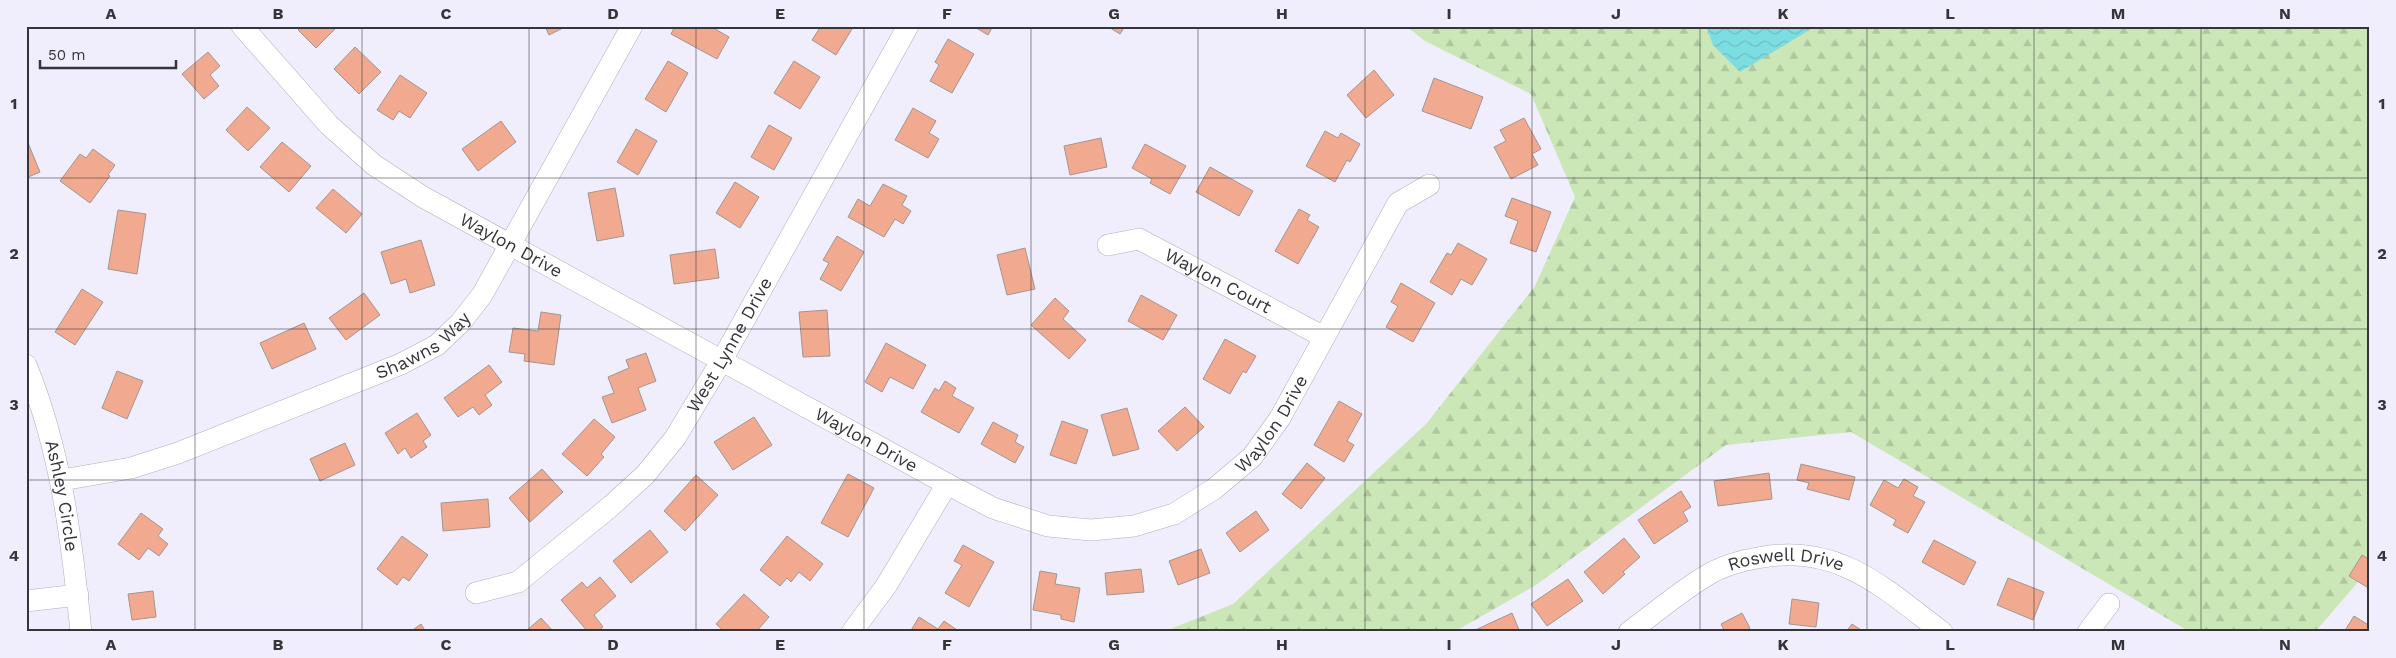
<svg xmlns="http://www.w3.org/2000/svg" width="2396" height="658" font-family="'Work Sans',sans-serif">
<defs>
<pattern id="forest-firs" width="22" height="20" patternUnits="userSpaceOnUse" patternTransform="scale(1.25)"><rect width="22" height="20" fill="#cbe7b8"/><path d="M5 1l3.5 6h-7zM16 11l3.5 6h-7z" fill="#afc79f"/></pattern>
<pattern id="water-waves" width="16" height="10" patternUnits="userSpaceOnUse" patternTransform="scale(1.25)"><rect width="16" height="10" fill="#7ddee2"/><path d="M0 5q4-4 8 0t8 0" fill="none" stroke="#6dbfc3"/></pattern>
</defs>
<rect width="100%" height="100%" fill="#f0eefc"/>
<path fill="url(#forest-firs)" d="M1406,26h964v542l-55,64h-125l-339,-200 -125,13 -190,140 -82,47h-291l70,-28 193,-180 109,-138 40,-89 -44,-103 -106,-53z"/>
<path fill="url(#water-waves)" d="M1706,26h110l-76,46 -27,-27z"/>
<g fill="#f1aa90" stroke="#a39590">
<path d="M302,26h36l-22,22 -18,-18z"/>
<path d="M545,26h22l-18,9z"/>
<path d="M675,26h35l19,11 -12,22 -46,-25z"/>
<path d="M821,26h28l3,3 -16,26 -24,-15z"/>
<path d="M973,26h20l-5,9z"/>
<path d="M1107,26h18l-5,8z"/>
<path d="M948,39l26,15 -22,39 -22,-12 9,-16 -4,-3z"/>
<path d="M355,47l26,25 -22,22 -25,-25z"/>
<path d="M208,52l12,14 -10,9 9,11 -15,13 -22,-25z"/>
<path d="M668,61l20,12 -22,39 -21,-13z"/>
<path d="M794,61l26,16 -20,32 -26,-16z"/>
<path d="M1374,70l20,25 -28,23 -19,-23z"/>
<path d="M400,75l27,18 -17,25 -11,-7 -6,9 -16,-10z"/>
<path d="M1434,78l49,19 -12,32 -49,-18z"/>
<path d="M247,107l23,21 -22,23 -22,-21z"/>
<path d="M913,108l23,13 -7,12 10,6 -11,19 -33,-18z"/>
<path d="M1524,118l17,31 -9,5 6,11 -27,14 -17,-32 12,-6 -6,-11z"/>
<path d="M501,121l15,21 -38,29 -16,-22z"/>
<path d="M769,125l23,13 -18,32 -23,-13z"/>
<path d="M636,129l21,12 -19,34 -21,-13z"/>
<path d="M1325,131l13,7 3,-5 19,11 -10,18 -3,-2 -12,22 -29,-16z"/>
<path d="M26,138l14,34 -14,6z"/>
<path d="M1101,138l6,29 -37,8 -6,-29z"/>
<path d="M282,142l29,24 -22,26 -29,-25z"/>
<path d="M1145,144l41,22 -16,28 -20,-11 2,-4 -20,-11z"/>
<path d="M93,149l22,16 -7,10 2,1 -20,27 -30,-22 20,-27 6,4z"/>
<path d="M1210,167l43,24 -14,25 -43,-24z"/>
<path d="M735,182l24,15 -19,31 -24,-15z"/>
<path d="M883,184l24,12 -5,9 9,6 -8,13 -8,-5 -11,18 -36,-20 10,-18 12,7z"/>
<path d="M615,188l9,48 -27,5 -9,-48z"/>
<path d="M333,189l29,25 -16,19 -30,-25z"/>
<path d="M1512,198l39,14 -15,40 -26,-9 8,-22 -13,-5z"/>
<path d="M1299,209l11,6 -3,5 12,7 -21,37 -23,-13z"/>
<path d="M118,210l28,4 -9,60 -29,-5z"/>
<path d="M837,236l27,16 -23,39 -21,-12 9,-16 -6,-3z"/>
<path d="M421,240l14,45 -25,8 -4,-14 -15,5 -10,-32z"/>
<path d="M1458,243l29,16 -15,26 -11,-6 -9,16 -22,-13 17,-29 4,2z"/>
<path d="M1025,248l10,41 -28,6 -10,-40z"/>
<path d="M715,249l4,29 -45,6 -4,-29z"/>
<path d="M1401,283l34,20 -22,39 -27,-15 12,-21 -7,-4z"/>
<path d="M82,289l21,13 -28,43 -20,-13z"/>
<path d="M364,293l16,22 -34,25 -17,-22z"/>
<path d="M1141,295l36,20 -14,25 -35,-19z"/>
<path d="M1055,298l14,13 -6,8 23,21 -17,19 -38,-34z"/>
<path d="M827,310l3,46 -27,1 -4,-45z"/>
<path d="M541,312l20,3 -7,50 -30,-4 1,-7 -16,-2 4,-24 25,3z"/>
<path d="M304,323l12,26 -44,20 -12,-26z"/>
<path d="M1225,339l31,17 -10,17 -3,-2 -13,23 -27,-15z"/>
<path d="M886,343l40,22 -13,24 -23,-12 -8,15 -17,-10z"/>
<path d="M646,353l10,28 -18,7 8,22 -34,13 -10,-26 12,-4 -6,-16 21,-9 -3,-8z"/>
<path d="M489,365l13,17 -17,13 7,10 -13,10 -6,-8 -15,10 -14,-19z"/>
<path d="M117,371l26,10 -16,38 -25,-11z"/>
<path d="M945,381l11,7 -4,8 22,12 -15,25 -38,-21 14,-24 4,3z"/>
<path d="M1339,401l23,13 -15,27 7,4 -10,17 -30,-17z"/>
<path d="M1185,407l19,20 -27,24 -19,-20z"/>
<path d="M1127,408l12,41 -26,7 -12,-41z"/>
<path d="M417,413l14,22 -8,6 4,6 -16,11 -6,-10 -7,6 -13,-21z"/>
<path d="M754,417l18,28 -39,25 -19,-28z"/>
<path d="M594,419l21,18 -14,17 3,3 -17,19 -25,-22z"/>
<path d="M1062,421l26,9 -12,34 -26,-9z"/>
<path d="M993,422l25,13 -3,7 9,5 -9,16 -34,-19z"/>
<path d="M345,443l10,22 -35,16 -10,-22z"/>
<path d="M1307,463l18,15 -24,31 -19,-15z"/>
<path d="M1801,464l54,13 -6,23 -42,-11 2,-6 -12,-3z"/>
<path d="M542,469l21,23 -33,30 -21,-24z"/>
<path d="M1769,473l3,26 -54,7 -4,-25z"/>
<path d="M848,474l26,14 -26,49 -27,-14z"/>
<path d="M696,475l22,20 -33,36 -21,-20z"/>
<path d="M1904,479l14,8 -5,9 12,6 -17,31 -15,-8 3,-5 -26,-15 14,-25 14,8z"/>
<path d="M1681,491l10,16 -8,5 5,9 -34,23 -16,-24z"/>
<path d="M488,499l2,28 -47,4 -2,-28z"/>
<path d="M1256,511l13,19 -29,22 -14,-19z"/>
<path d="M141,513l22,16 -5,7 10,8 -9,12 -11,-8 -9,12 -21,-16z"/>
<path d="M650,530l18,22 -37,31 -18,-22z"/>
<path d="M402,536l26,19 -19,26 -6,-4 -6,8 -20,-16z"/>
<path d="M787,536l36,28 -13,17 -11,-9 -8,10 -4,-4 -7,8 -20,-16z"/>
<path d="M1624,538l16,19 -17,15 2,2 -22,20 -19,-22z"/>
<path d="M1934,540l42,22 -12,23 -42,-23z"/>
<path d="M963,545l31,17 -25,45 -24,-14 17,-28 -8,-4z"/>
<path d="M1201,549l9,24 -32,12 -9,-24z"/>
<path d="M2362,555l8,5v29l-21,-13z"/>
<path d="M1141,569l3,23 -37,3 -2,-22z"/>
<path d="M1040,571l17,3 -2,10 25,4 -6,34 -13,-3v-4l-28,-5z"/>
<path d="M600,577l16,19 -22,19 9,12 -6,5h-9l-27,-32 21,-18 5,6z"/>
<path d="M2008,578l36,14 -11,28 -36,-15z"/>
<path d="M1568,579l15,22 -36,25 -16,-22z"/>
<path d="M153,591l3,26 -24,3 -4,-26z"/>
<path d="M744,594l25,23 -13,15h-16l-3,-2 -1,2h-11l-9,-8z"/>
<path d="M1792,599l27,4 -3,24 -27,-3z"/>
<path d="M1512,613l8,19h-49z"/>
<path d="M1742,613l8,15 -6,4h-19l-4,-8z"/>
<path d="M2354,616l16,10v6h-26z"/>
<path d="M919,617l19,12 6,-8 16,11h-50z"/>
<path d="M541,618l13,14h-27l-1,-1z"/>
<path d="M421,624l5,8h-16z"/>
<path d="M1852,624l12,8h-18z"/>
</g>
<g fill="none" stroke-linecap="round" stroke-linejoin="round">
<g stroke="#b0aebb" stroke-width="22">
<g id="minor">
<path id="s1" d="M242,26l87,99 45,40 49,32 524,287 46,24 55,18 43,4 43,-4 40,-12 40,-25 38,-32 28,-39 118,-215 31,-18"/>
<path id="s2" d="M1108,245l31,-6 185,98"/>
<path id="s3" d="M26,365c35,85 46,176 55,267"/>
<path id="s4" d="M62,480l69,-12 47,-15 223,-89 36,-19 24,-23 21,-27 150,-269"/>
<path id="s5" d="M476,593l42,-11 93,-76 34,-31 30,-37 47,-78 186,-334"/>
<path d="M26,601l52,-6"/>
<path d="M852,632l34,-46 61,-102"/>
<path id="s6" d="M1629,632c26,-19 50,-40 77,-56 17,-11 38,-16 57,-19 77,-13 122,32 179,75"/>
<path d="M2088,632l21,-28"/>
</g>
</g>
<use href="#minor" stroke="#fff" stroke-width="21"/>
</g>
<path fill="none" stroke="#353439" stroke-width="1" stroke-opacity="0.55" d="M195,26v606M362,26v606M529,26v606M696,26v606M864,26v606M1031,26v606M1198,26v606M1365,26v606M1532,26v606M1700,26v606M1867,26v606M2034,26v606M2201,26v606M26,178h2344M26,329h2344M26,480h2344"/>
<g text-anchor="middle" stroke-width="4" stroke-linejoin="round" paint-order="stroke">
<g font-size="18" fill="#353439" stroke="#f0eefc">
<text dy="6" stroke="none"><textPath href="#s1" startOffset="351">Waylon Drive</textPath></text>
<text dy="6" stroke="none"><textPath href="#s2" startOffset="121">Waylon Court</textPath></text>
<text dy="6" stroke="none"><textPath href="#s4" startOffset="388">Shawns Way</textPath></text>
<text dy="6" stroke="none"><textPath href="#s5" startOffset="365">West Lynne Drive</textPath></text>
<text dy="6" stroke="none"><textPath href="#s1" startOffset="1221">Waylon Drive</textPath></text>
<text dy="6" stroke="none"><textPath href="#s1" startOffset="756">Waylon Drive</textPath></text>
<text dy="6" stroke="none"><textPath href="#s3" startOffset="136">Ashley Circle</textPath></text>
<text dy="6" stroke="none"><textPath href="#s6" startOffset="179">Roswell Drive</textPath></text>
</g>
</g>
<rect width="2396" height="658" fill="none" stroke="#f0eefc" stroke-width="55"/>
<path d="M40 60v8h136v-8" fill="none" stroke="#353439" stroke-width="2.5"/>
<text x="48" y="60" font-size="15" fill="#353439" stroke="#f0eefc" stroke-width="4" paint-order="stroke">50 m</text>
<rect x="28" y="28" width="2340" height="602" fill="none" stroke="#353439" stroke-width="2"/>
<g font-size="16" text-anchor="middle" font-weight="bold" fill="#353439">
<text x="111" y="19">A</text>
<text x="278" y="19">B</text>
<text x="446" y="19">C</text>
<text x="613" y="19">D</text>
<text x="780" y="19">E</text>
<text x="947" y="19">F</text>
<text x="1114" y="19">G</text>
<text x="1282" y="19">H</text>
<text x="1449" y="19">I</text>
<text x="1616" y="19">J</text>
<text x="1783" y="19">K</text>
<text x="1950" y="19">L</text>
<text x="2118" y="19">M</text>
<text x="2285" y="19">N</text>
<text x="14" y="109">1</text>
<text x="2382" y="109">1</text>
<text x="14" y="259">2</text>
<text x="2382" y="259">2</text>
<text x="14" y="410">3</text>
<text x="2382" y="410">3</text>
<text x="14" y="561">4</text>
<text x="2382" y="561">4</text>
<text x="111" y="650">A</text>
<text x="278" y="650">B</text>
<text x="446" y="650">C</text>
<text x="613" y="650">D</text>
<text x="780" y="650">E</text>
<text x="947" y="650">F</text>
<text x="1114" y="650">G</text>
<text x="1282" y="650">H</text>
<text x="1449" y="650">I</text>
<text x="1616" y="650">J</text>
<text x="1783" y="650">K</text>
<text x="1950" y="650">L</text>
<text x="2118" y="650">M</text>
<text x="2285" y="650">N</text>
</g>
</svg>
